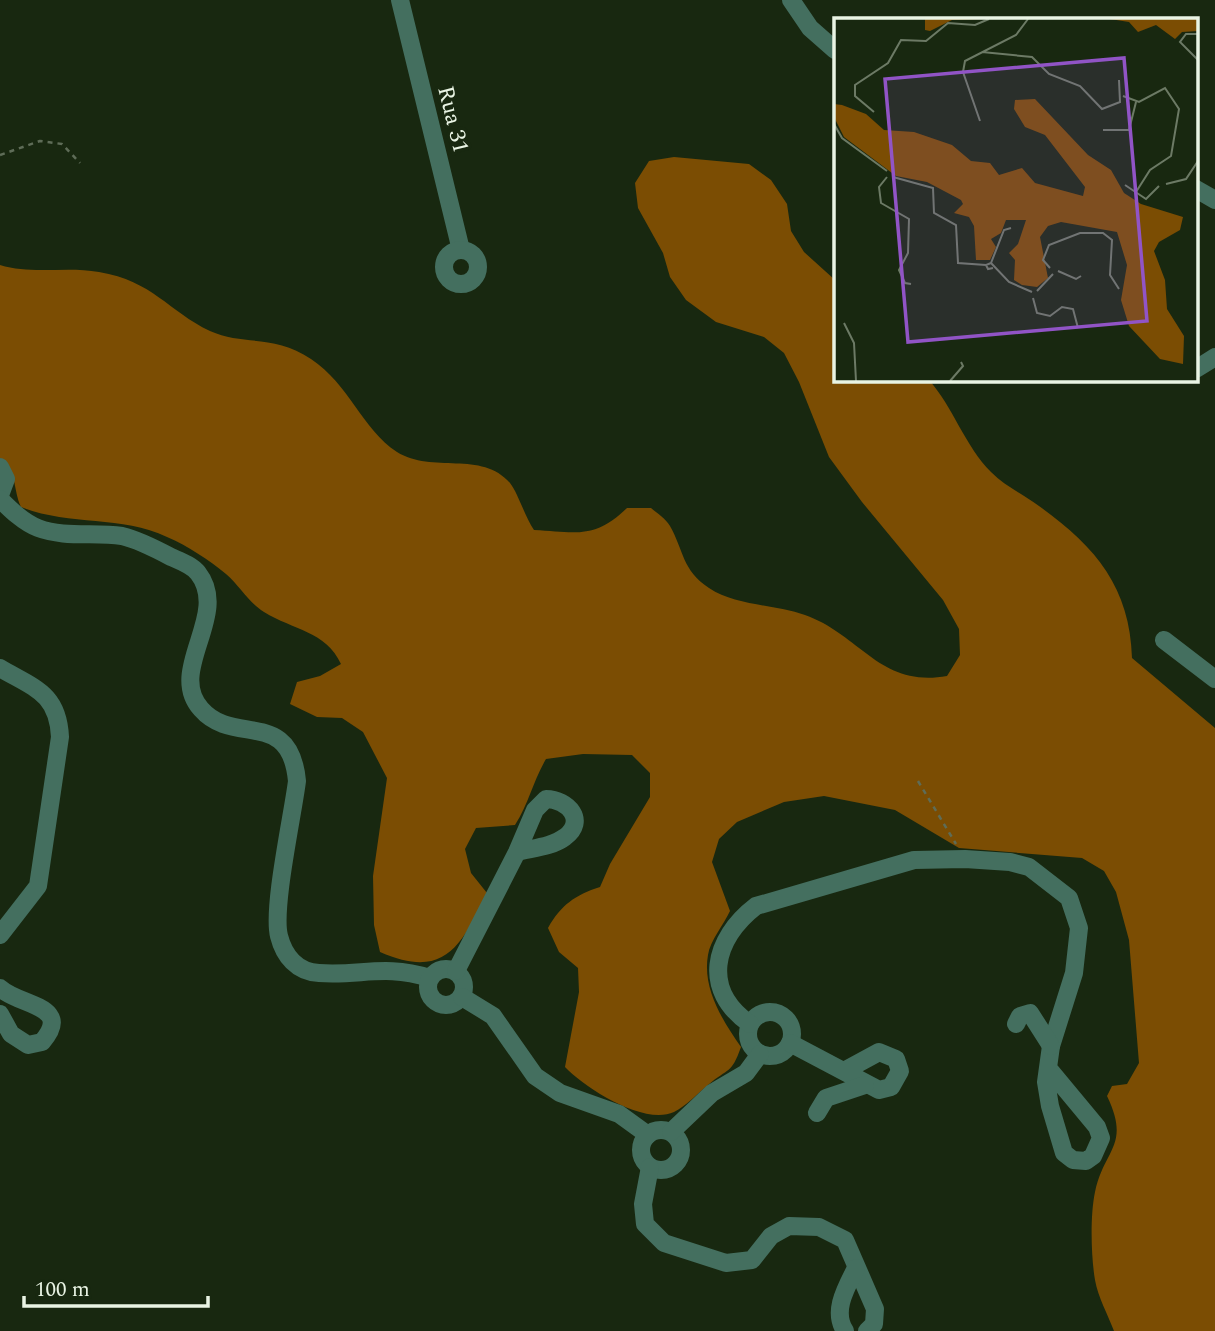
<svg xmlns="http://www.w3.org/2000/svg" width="1215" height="1331" font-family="Spectral,serif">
<rect width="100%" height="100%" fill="#182810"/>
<path fill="#7b4d03" d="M674,157l75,7 22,16 16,24 4,27 13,21 31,28v100h94c24,27 36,66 62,92 15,15 32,22 48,34 56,40 91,81 93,152l83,70v603h-101c-6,-16 -16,-34 -19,-51 -4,-23 -5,-65 0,-88 9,-43 36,-46 12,-96l5,-10 15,-2 12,-21 -10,-123 -13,-48 -12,-21 -22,-13 -123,-10 -64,-38 -71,-14 -40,6 -47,20 -18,17 -7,23 18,49c-6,13 -20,30 -22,44 -6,34 15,66 33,92 -10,28 -12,20 -33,38 -11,9 -22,21 -34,27 -30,14 -89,-24 -109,-45l14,-75 -1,-24 -19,-16 -11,-24c13,-23 27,-33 52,-41l10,-23 40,-67v-24l-18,-18 -49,-1 -37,5c-13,22 -17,44 -31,66l-39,3 -11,21 6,24 16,20c-26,54 -43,87 -107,59l-6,-27 -1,-49 14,-98 -24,-46 -21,-14 -25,-1 -27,-13 7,-22 23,-6 21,-12c-15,-33 -48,-34 -77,-52 -16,-10 -24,-26 -38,-38 -17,-14 -38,-28 -59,-37 -46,-22 -99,-11 -146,-30 -8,-17 -4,-38 -21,-49v-193c32,10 66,1 99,7 54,9 69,39 111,59 33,15 65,3 101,28 38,25 51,70 86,93 35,22 85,-2 113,31 8,10 15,34 24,47 41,2 60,10 93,-22h24c6,5 15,11 19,18 14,25 12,44 39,62 27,18 65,16 96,27 56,20 75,73 142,61l13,-21 -1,-26 -16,-29 -81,-98 -33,-45 -30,-75 -15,-29 -20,-16 -48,-15 -30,-22 -16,-23 -7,-24 -25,-45 -3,-25 14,-22z"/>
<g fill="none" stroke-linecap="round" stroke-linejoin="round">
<g stroke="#5e6c57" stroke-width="2.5" stroke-dasharray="5 5" stroke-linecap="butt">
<path d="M0,155l40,-14 22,3 18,19"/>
<path d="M918,781l38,63"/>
</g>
<g stroke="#446f5f" stroke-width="18">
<path d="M400,0l61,250"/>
<path d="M791,0l19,28 25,22"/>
<path d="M1196,189l19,11"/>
<circle cx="461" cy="267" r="17"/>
<path d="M1196,369l19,-12"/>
<path d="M0,467l6,12 -6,16"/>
<path d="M0,499c11,11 23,23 38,29 26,10 56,4 84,8 17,4 34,13 49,21 9,4 21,8 27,16 33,42 -32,97 3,136 33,38 89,-2 96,72 -4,33 -25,127 -18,155 5,20 18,36 40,37 43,3 65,-9 111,5"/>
<path d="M1164,640l51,39"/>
<path d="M0,668c34,20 58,25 60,69l-22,149 -38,49"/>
<circle cx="446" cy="987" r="18"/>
<path d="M456,971l61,-119 18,-42 11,-11c22,0 41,22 19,38 -13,10 -33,11 -48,15"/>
<path d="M0,988c19,18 74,17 42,54l-14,3 -17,-11 -11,-20"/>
<path d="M462,997l31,19 42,60 25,17 59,21 29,21"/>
<circle cx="770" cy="1034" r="22"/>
<path d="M750,1024c-49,-34 -37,-85 6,-118l158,-46 51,-1 45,3 19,5 40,31 10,30 -5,45 -23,73 -5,36 4,24 14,47 9,7 13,1 7,-5 8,-18 -4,-11 -49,-59"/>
<path d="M1016,1024l4,-8 10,-3 21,33"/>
<path d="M790,1043l89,47 12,-3 9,-16 -4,-12 -17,-7 -35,19"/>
<path d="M817,1113l9,-15 39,-13"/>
<circle cx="661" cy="1150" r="20"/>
<path d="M671,1132l41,-39 34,-20 14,-19"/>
<path d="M650,1167l-7,37 2,20 19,19 62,20 26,-3 19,-24 18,-10 30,1 26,13 30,69 -1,15 -7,7"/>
<path d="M845,1331c-13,-20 1,-43 11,-63"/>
</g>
</g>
<g text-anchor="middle" stroke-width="7" stroke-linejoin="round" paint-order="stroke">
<g font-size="23" fill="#e9f4e4" stroke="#182810">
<text transform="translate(454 119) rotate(76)" y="8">Rua 31</text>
</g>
</g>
<g transform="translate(834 18)">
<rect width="364" height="364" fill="#182810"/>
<path d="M91,1h58l-31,1 -22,11 -5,-1zM276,1h88v12l-16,1 -7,7 -19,-14 -18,7 -9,-10zM201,81l53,56 23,15 13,23 17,11 42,13 -3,13 -21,12 -5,9 11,29 2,29 17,27 -1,28 -23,-5 -31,-33 -8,-26 6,-35 -10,-33 -56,-10 -13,4 -8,11 8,41 -11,9 -15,-2 -8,-5 1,-20 -6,-7 9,-9 8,-24h-20l-5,13 -10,6 5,8 -6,13h-14l-2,-34 -5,-9 -15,-4 9,-9 -2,-4 -34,-18 -31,-6 -52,-39 -10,-20v-13l8,1 24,9 18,16 30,2 38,13 19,16 19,2 9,12 23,-7 13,15 48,13 2,-9 -40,-52 -20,-8 -11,-18 1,-9z" fill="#7b4d03"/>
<path fill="none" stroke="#6c7a65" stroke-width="2" d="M364,16h-12l-6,8 18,18M148,34l50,5 17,17 31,12 22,23 18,-7 -1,-22M289,78l16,6 26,-14 14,21 -8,47 -21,14 -14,22M40,94l-19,-16v-11l33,-22 13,-23 25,1 22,-18 27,2 14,-6M146,103l-17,-49 2,-11 51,-26 12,-16M0,106l8,14 45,33M269,112h26l7,-28M53,159l-8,10 2,16 28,16 -1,34 -9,17 6,13 6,1M59,159l40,11 1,25 22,12 2,38 28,2M332,166l20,-5 12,-18M291,167l21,14 13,-13M157,245l13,-33 7,-2M159,250l-5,1 -2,-4 5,-2 18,19 23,10M216,250l-7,-8 6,-15 31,-12h23l9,7 -2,35 9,14M224,253l18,8 5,-3M203,273l16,-17M199,280l4,15 13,3 12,-9 11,2 5,19M10,305l10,20 2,38M116,363l13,-15 -2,-4"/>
<path fill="#9154c6" fill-opacity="0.15" stroke="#9154c6" stroke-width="3.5" d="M290,40l23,263 -239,21 -23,-263z"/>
<rect width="364" height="364" fill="none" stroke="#e9f4e4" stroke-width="3.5"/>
</g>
<path d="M24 1296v10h184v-10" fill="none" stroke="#e9f4e4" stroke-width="3.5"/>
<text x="35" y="1296" font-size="21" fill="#e9f4e4" stroke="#182810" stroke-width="5" paint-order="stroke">100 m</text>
</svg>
